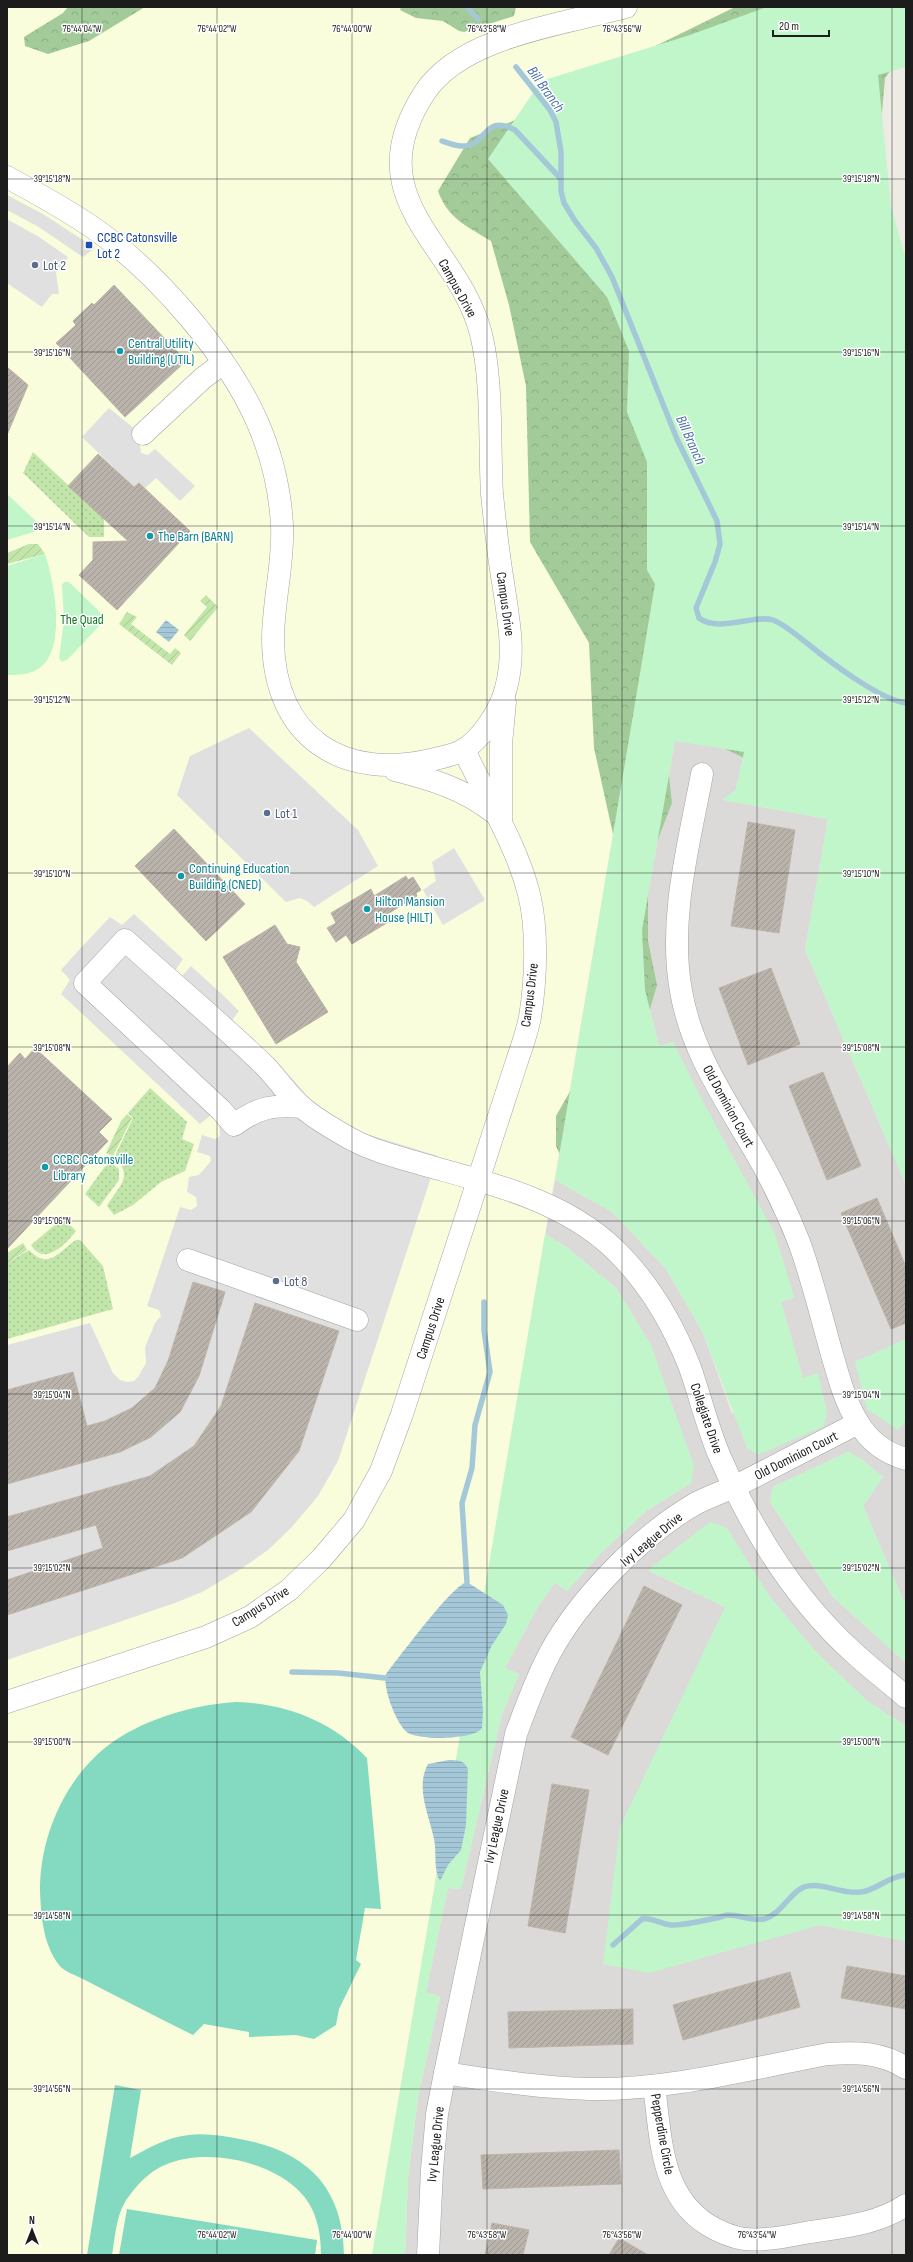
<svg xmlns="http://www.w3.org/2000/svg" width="913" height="2262" font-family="'Sofia Sans Condensed',sans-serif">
<defs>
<pattern id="grass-dots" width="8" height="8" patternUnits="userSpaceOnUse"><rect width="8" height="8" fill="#c2e6aa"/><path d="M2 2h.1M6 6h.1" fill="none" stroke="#a6c592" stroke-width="1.8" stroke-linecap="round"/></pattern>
<pattern id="forest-crowns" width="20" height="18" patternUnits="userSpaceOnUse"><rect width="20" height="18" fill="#a3cb99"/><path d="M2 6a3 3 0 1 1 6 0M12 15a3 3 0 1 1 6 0" fill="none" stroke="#8cae83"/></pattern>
<pattern id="garden-furrows" width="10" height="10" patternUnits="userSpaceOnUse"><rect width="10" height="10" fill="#c2e6aa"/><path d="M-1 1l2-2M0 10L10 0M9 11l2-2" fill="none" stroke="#a6c592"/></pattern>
<pattern id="water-rules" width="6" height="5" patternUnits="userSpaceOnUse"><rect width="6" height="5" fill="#a5c8d9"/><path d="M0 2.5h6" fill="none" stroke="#8dabba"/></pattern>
<pattern id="building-hatch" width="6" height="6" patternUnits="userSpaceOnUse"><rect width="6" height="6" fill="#bab3ac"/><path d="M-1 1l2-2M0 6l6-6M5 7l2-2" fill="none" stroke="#9f9993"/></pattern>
</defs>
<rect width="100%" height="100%" fill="#edebe3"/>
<path fill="#dbdad9" d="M675,740l69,12 -8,38 -13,10 105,19 -23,131 101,235v154l-51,23 51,58v186l-43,-100 20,-29 -22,-18 -13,-7 -75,35 -3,15 63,95 73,66v63l-39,-25 -52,-50 -45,-54 -121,-26 76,36 95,318 86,16v314h-501l3,-76 10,-82 22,-100 -14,-5 22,-104 13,1 41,-175 17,-40 -14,-6 31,-58 19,-28 12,9 35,-39 44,-41 45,-28 -40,-138 -35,-57 -51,-42 -20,-12 10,-54 57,32 54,57 37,64 29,81 86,-41 -15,6 -22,-77 13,-5 -121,-255 -14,4 -14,-56 -3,-60z"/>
<path fill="#fafddc" d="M7,7h760l-136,721 -259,1527h-365z"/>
<g fill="url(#grass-dots)">
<path d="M33,452l71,67v18h-15l-66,-64z"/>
<path d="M150,1088l37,34 -5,17 12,5 -9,27 -24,11 -28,23 -19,10 -7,-9c9,-17 29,-30 7,-48l19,-40 -5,-5z"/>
<path d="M109,1161l10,8v11l-20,27 -14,-13z"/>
<path d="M63,1218l13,13c-10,13 -32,36 -45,14z"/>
<path d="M76,1240h4l23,26 10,43 -106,30v-76l22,-13c20,21 30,1 47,-10z"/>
</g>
<g fill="url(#forest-crowns)">
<path d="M68,7h77l-56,34 -41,13 -23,-8 -1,-9 39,-24z"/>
<path d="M401,7h115l-2,9 -50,16 -5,-1 -16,-10 -27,-3 -16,-8z"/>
<path d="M735,7h171v42l-21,29 -4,46 -13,43 38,107v203l-57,304 -99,-20 -43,-21 -36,-1 -4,19 5,45 -17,44 -7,48v46l9,44 -28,96 -66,80 -7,-15v-30l37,-65 29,-176 -28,-127 -5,-105 -59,-101 -4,-156 -17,-81 -18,-64c-24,-15 -43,-22 -53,-50l32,-53 43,-17 24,-17z"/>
</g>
<g fill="#c1f6ca">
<path d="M767,7h139v60l-28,8 13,131 15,54v925l-101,-235 23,-131 -106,-19 14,-10 8,-38 -69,-11 -33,189 3,60 14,56 14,-4 30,60 72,132 19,63 -13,5 22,76 15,-5 9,39 -3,14 -66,29 -11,-7 -44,-115 -37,-64 -54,-57 -57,-32 100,-596 -8,-14v-108l-20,-50 2,-61 -22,-54 -119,-138 53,-78 146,-45z"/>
<path d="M7,494l32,30 -2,7 -30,9z"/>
<path d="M45,554c9,27 21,90 -3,112 -10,9 -23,9 -35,9v-109z"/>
<path d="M65,582h4l34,33 -2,9 -33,35 -6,3 -3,-4 5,-38 -2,-36z"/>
<path d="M545,1234l20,12 51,42 35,57 43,121 -3,17 -45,28 -44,41 -35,39 -12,-9 -19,28 -31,58 14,6 -17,40 -41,175 -13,-1 -22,104 14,5 -22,100 -10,82 -3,76h-33z"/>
<path d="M906,1339v81l-8,10 -31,-21 -12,-47z"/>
<path d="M848,1452l13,7 22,18 -20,29 43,100v57l-73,-66 -63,-95 3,-15z"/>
<path d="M710,1522l17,6 43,69 45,54 52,50 39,25v215l-86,-16 -171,48 -46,-9 17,-137 105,-220 -77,-37z"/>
</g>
<g fill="url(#garden-furrows)">
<path d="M29,544h9l7,10 -38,10v-11z"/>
<path d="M206,595l12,12 -28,34 -6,-6 23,-28 -7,-6z"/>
<path d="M127,612l10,5 -6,7 39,30 5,-6 6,5 -9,12 -53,-41z"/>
<path d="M127,1114l5,4 -19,38 -7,-3 15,-32z"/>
<path d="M23,1243l4,7 -20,13v-10z"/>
</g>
<g fill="#84d9c1">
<path d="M237,1702c50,2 95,19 130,56l14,151 -16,-1 -9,52 5,4 -22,45 -3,16 -22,14 -18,-4 -47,2v-5l-45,-8 -11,11c-36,-18 -72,-36 -108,-55 -7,-4 -21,-8 -26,-15 -16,-21 -18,-49 -19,-75 0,-59 30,-123 82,-154 33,-20 77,-32 115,-34z"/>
<path d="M115,2085l26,5 -11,68c19,-10 37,-21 59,-23 17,-2 35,1 51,4 66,12 103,47 104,116h-23c0,-22 -4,-45 -20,-62 -29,-32 -96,-46 -136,-28 -16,6 -31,23 -40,37 -9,15 -10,36 -13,53h-25z"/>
<path d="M127,2209l190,31 -2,15h-196z"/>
</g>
<g fill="#e0e0e0">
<path d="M7,195l36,19 52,34 -12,9 -46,-31 -30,-16z"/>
<path d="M7,219l32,18 29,20 -12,16 3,21h-7l-10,13 -35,-24z"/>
<path d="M109,408l38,31 -7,7 1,7 7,2 7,-6 40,37 -15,15 -24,-23 -11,10 -6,-5 -5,4 -52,-50z"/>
<path d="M249,728l109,102 20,36 -64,41 -7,-6 -7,-3 -14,4 -109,-107 13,-39z"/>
<path d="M454,848l31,52 -42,25 -20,-35 13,-9 -4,-19z"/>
<path d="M134,914l49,45 -8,12 7,5 9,-10 35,32 13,13 -8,11 45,38 34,39 23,17 24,15 81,25 -100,305 -20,35 -27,32 -23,22 -30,21 -36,21 -27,11 -168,57v-315l83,-22 23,50 7,7 7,2 7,-1 4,-4 8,-14 -1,-16 10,-24 6,-7 -2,-6 -12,-4 33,-99 11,3 6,-4 -1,-9 -9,-5 2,-15 10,-2 12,-14 -1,-5 -13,-4 5,-17 13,4 5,-3 -1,-14 -8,-7 -11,9 -139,-130 9,-14 -9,-10 17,-19 32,-34 12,8z"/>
</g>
<g fill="url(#water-rules)">
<path d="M166,620l13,10 -10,12 -13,-10z"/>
<path d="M467,1582l36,23 5,10 -2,9 -14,21 -12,27 3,39 -1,17c-7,12 -63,12 -74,5 -11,-7 -26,-46 -22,-59 12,-15 67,-90 81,-92z"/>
<path d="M449,1760c9,0 15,0 19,9l-2,56 -5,25 -13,15 -8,16c-7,-12 -3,-28 -6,-42 -5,-25 -19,-51 -6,-75z"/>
</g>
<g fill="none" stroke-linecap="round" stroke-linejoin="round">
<g stroke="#a5c8d9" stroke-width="5.5">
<path d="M467,7l11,12"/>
<path d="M516,67l34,43 6,12 5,30v39l3,12 11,18 21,27 16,29 65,162 40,82 3,23 -5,18 -19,46 3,10c19,15 55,-4 74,2 13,5 24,16 35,24 21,17 72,56 98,59"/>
<path d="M442,141c9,3 19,7 28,4 17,-6 17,-30 45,-15l46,49"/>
<path d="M467,1582l-5,-79 10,-35 3,-43 15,-53 -6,-42v-28"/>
<path d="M292,1672l46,1 47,5"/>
<path d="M613,1945l29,-26c10,-2 18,5 29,6 15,0 31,-4 45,-7 4,0 7,-3 12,-3 12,0 24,6 36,4 18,-5 27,-28 40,-32 17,-6 38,8 57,5 16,-2 28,-16 45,-17"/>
</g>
</g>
<g fill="url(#building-hatch)" stroke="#beb3a6">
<path d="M114,285l72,76 -61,56 -69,-74 20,-18 -3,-4 19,-18 2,2z"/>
<path d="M7,367l21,18 -21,50z"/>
<path d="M98,454l36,33 5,-4 51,48 -73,79 -38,-35 14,-15v-18l35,-1 -60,-55z"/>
<path d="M748,822l47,8 -16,103 -48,-7z"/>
<path d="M174,829l71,75 -39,37 -71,-75z"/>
<path d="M406,876l2,4 5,-3 8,13 -5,3 1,3 -31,19 4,6 -38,23 -6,-9 -10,7 -9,-14 9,-5 -5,-10 40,-24 3,7z"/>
<path d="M275,925l12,19 13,3 -4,15 32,50 -52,32 -53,-87z"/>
<path d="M771,968l29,76 -52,21 -29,-77z"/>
<path d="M35,1048l77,71 -13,13 9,9 -101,108v-182l13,-14 5,6z"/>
<path d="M823,1072l38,94 -34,14 -38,-94z"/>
<path d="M877,1198l29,69v56l-15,6 -50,-116z"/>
<path d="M193,1282l32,10 -26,84 -19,36 -29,25 -31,15 -113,32v-94l66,-18 14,54 18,-5 27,-13 23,-20 13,-27z"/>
<path d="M255,1303l84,28 -40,120 -48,61 -69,46 -175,57v-35l96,-32 -7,-23 -89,26v-34l143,-41 44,-30 27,-40z"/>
<path d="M644,1586l38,19 -74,150 -37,-18z"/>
<path d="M552,1784l37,6 -24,143 -37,-7z"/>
<path d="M847,1966l59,10v33l-65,-11z"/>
<path d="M790,1972l10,35 -117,33 -10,-35z"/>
<path d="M633,2009v35l-124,4 -1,-36z"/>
<path d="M619,2150l2,34 -138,5 -2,-34z"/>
<path d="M492,2223l37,7 -6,25h-38z"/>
<path d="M619,2238l29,17h-39z"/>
</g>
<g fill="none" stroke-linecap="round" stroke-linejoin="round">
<g stroke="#a3a3a3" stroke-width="23">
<g id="minor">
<path d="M7,177c31,17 63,34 92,55 60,43 128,122 158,189 14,32 23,69 25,104 2,38 -9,76 -9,115 1,98 70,142 162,119 8,-2 18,-4 26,-8 20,-10 40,-42 45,-63 10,-36 2,-70 -3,-106 -5,-29 -8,-58 -11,-88 -3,-51 1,-111 -11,-160 -23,-91 -127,-134 -56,-242 37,-56 140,-68 201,-85"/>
<path d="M143,434l60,-56 20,-15"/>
<path d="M395,770c36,9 69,19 98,42"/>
<path d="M702,774c-13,70 -34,145 -21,217 11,66 52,119 83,176 13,24 25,50 35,75 13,36 22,73 32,109 7,24 13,48 26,70 12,20 27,32 49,38"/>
<path d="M501,821v-77l4,-42"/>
<path d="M302,1107c-29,-3 -45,1 -68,18l-13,-15 -136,-127 40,-43c45,41 92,80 136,122 15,14 26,33 42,46 14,12 32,22 48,31 24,13 54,20 81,28 68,19 142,37 192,92 29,31 49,66 65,106 11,30 18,62 31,92 32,73 74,142 134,196 16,15 35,29 52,44"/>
<path d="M188,1260l169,60"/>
<path d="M7,1702l199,-65 44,-20 39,-27 33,-32 32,-38 27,-49 21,-57 114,-350c5,-15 11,-31 14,-47 6,-37 8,-87 -1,-123 -13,-51 -43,-97 -65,-144"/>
<path d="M445,2073c47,7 95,15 144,16 77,2 163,-21 239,-35 29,-2 53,-2 78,14"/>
<path d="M654,2086c7,51 6,109 54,139 10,6 24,12 36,14 22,2 45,-3 66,-7 33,-5 68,-8 96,-27"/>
<path d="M428,2255l4,-85 5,-56 8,-41 71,-339c10,-27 20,-55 34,-81 29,-54 91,-118 145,-149 13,-7 28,-12 41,-18 41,-21 81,-42 122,-63"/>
</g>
</g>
<use href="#minor" stroke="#fff" stroke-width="22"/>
</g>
<path fill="none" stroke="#1c1c1c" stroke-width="1" stroke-opacity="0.45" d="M82,7v2248M217,7v2248M352,7v2248M487,7v2248M622,7v2248M757,7v2248M892,7v2248M7,179h899M7,352h899M7,526h899M7,700h899M7,873h899M7,1047h899M7,1221h899M7,1394h899M7,1568h899M7,1742h899M7,1915h899M7,2089h899"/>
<rect fill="#1a4fb4" stroke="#fff" stroke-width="1.5" x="85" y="241" width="8" height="8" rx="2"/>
<g fill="#5c6f8a" stroke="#fff" stroke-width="1.5">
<circle cx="35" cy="265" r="4"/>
<circle cx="267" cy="813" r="4"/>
<circle cx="276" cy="1281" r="4"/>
</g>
<g fill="#0f9aa8" stroke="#fff" stroke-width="1.5">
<circle cx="120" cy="351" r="4"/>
<circle cx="150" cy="536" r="4"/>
<circle cx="181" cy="876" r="4"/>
<circle cx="367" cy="909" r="4"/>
<circle cx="45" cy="1167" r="4"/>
</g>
<g text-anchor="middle" stroke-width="3" stroke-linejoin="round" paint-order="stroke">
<g font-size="14" fill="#164399" stroke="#fff" text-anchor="start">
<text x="97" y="242">CCBC Catonsville<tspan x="97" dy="16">Lot 2</tspan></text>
</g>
<g font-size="14" fill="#4e5e75" stroke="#fff" text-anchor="start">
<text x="43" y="270">Lot 2</text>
<text x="275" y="818">Lot 1</text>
<text x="284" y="1286">Lot 8</text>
</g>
<g font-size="14" fill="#1c1c1c" stroke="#fff">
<text transform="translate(458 288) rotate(61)" y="5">Campus Drive</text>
<text transform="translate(506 604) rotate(82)" y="5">Campus Drive</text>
<text transform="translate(529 995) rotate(-83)" y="5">Campus Drive</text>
<text transform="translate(729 1106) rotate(61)" y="5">Old Dominion Court</text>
<text transform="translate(430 1328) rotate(-72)" y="5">Campus Drive</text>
<text transform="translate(707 1418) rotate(71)" y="5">Collegiate Drive</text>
<text transform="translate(796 1455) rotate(-27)" y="5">Old Dominion Court</text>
<text transform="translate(651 1539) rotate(-40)" y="5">Ivy League Drive</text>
<text transform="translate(260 1606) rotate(-32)" y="5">Campus Drive</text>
<text transform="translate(496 1826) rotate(-78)" y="5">Ivy League Drive</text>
<text transform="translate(663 2134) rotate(80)" y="5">Pepperdine Circle</text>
<text transform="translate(435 2144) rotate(-84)" y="5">Ivy League Drive</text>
</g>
<g font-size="14" fill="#0d838f" stroke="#fff" text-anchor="start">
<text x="128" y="348">Central Utility<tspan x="128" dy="16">Building (UTIL)</tspan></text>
<text x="158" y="541">The Barn (BARN)</text>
<text x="189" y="873">Continuing Education<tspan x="189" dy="16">Building (CNED)</tspan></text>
<text x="375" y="906">Hilton Mansion<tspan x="375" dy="16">House (HILT)</tspan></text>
<text x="53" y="1164">CCBC Catonsville<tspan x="53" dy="16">Library</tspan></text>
</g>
<g font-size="14" fill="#107523" stroke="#fff">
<text x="82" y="624">The Quad</text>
</g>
<g font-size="15" font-style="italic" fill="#4e72a7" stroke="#fff">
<text transform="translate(546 89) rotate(54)" y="5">Bill Branch</text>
<text transform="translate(691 440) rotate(66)" y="5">Bill Branch</text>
</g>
</g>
<g font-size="10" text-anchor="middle" fill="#1c1c1c" stroke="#fff" stroke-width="3" stroke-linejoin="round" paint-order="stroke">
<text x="82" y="32">76°44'04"W</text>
<text x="217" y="32">76°44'02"W</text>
<text x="352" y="32">76°44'00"W</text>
<text x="487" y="32">76°43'58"W</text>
<text x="622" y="32">76°43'56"W</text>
<text x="52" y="182">39°15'18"N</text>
<text x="861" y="182">39°15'18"N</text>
<text x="52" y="356">39°15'16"N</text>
<text x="861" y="356">39°15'16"N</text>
<text x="52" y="530">39°15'14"N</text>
<text x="861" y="530">39°15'14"N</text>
<text x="52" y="703">39°15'12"N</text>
<text x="861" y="703">39°15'12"N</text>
<text x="52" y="877">39°15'10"N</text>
<text x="861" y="877">39°15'10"N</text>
<text x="52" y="1051">39°15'08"N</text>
<text x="861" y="1051">39°15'08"N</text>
<text x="52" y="1224">39°15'06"N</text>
<text x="861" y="1224">39°15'06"N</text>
<text x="52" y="1398">39°15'04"N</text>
<text x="861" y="1398">39°15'04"N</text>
<text x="52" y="1571">39°15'02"N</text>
<text x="861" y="1571">39°15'02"N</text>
<text x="52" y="1745">39°15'00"N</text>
<text x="861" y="1745">39°15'00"N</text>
<text x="52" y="1919">39°14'58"N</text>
<text x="861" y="1919">39°14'58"N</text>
<text x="52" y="2092">39°14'56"N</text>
<text x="861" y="2092">39°14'56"N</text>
<text x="217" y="2238">76°44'02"W</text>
<text x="352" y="2238">76°44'00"W</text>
<text x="487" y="2238">76°43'58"W</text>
<text x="622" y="2238">76°43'56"W</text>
<text x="757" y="2238">76°43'54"W</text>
</g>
<rect width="913" height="2262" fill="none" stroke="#1c1c1c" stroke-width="16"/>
<g transform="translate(32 2230)" stroke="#ffffff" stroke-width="3" paint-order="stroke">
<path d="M0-3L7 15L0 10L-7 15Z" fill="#1c1c1c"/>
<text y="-6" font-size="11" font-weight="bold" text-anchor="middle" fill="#1c1c1c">N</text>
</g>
<path d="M773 30v6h56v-6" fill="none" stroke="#1c1c1c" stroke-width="2"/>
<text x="779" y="30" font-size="12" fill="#1c1c1c" stroke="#ffffff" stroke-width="3" paint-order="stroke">20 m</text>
</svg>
